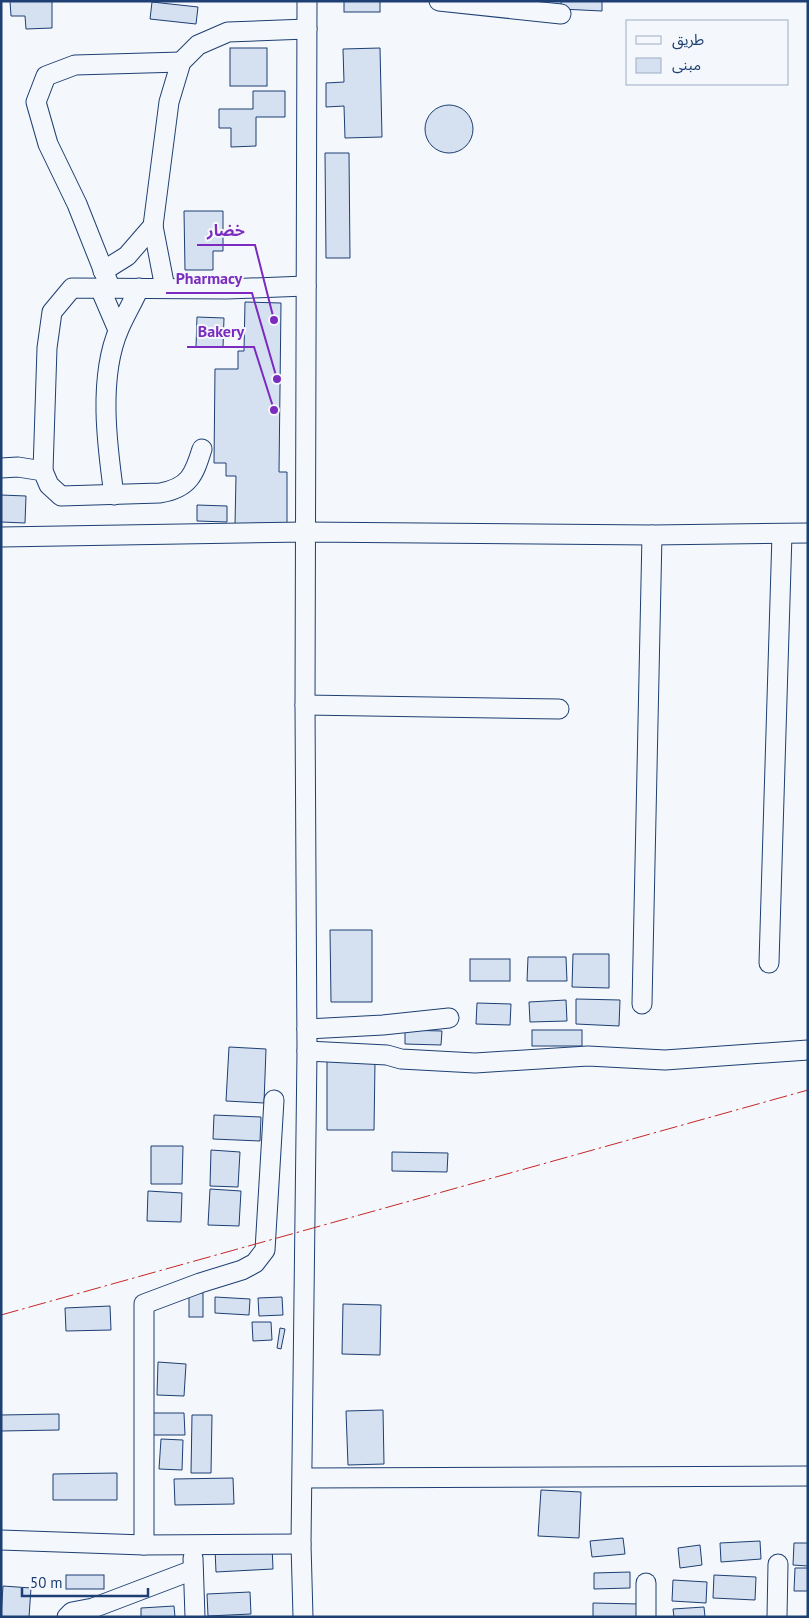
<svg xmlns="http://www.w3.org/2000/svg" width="809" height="1618" font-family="'PT Sans','Noto Sans Arabic',sans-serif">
<rect width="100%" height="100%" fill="#f4f7fb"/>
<g fill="#d5e0f0" stroke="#1d3f73">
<path d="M10,1h42v27l-26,1 -1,-13h-14z"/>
<rect x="344" y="1" width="36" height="11"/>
<path d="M561,1h41v10l-41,-2z"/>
<path d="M152,2l46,5 -2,17 -46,-5z"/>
<rect x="230" y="48" width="37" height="38"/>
<path d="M380,48l2,89 -37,1 -1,-32 -18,1v-24l18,-1 -1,-33z"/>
<path d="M253,91h32v26h-29v29l-25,1v-19h-12v-19h34z"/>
<circle cx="449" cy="129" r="24"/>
<path d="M325,153h24l1,105h-24z"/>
<path d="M184,211h39v40h-10v19h-28z"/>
<path d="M245,302l36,1 -2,169h8v53h-52l1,-49h-10v-13h-12l1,-94h23v-18h6z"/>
<path d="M197,317l27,1 -1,29h-27z"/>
<path d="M1,495l25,1 -1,27 -24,-1z"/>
<path d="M197,505l30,1v16l-30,-1z"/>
<path d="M330,930h42v72h-41z"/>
<path d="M573,954h36v34l-37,-1z"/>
<path d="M528,957h38l1,24h-40z"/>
<rect x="470" y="959" width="40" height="22"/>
<path d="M576,999l44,1 -1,26 -43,-2z"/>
<path d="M566,1000l1,21 -37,1 -1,-20z"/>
<path d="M477,1003l34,1 -1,21 -34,-1z"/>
<path d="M405,1030l37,1 -1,14 -36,-1z"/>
<rect x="532" y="1030" width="50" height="16"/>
<path d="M229,1047l37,2 -2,54 -38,-2z"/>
<path d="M327,1061l48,1 -1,68h-47z"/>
<path d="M214,1115l47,2 -1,24 -47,-2z"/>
<path d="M151,1146h32l-1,38h-31z"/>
<path d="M211,1150l29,2 -2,35 -28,-1z"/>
<path d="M392,1152l56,1 -1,19 -55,-1z"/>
<path d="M210,1189l31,2 -2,35 -31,-1z"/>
<path d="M148,1191l34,2 -1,29 -34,-1z"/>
<rect x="189" y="1293" width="14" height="24"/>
<path d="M215,1297l35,2 -1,16 -34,-2z"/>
<path d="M282,1297l1,18 -24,1 -1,-18z"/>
<path d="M343,1304l38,1 -1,50 -38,-1z"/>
<path d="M110,1306l1,24 -45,1 -1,-23z"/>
<path d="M252,1322h19l1,18 -19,1z"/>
<path d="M280,1328l5,1 -4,20 -4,-1z"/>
<path d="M158,1362l28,2 -2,32 -27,-1z"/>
<path d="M383,1410l1,54 -36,1 -2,-54z"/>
<path d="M150,1413h34l1,22h-35z"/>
<path d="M59,1414v16l-58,1v-16z"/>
<path d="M192,1415h20l-1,58h-20z"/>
<path d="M161,1439l22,1 -1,30 -23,-1z"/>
<path d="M117,1473v27h-64v-26z"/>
<path d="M233,1478l1,26 -59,1 -1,-26z"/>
<path d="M541,1490l40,2 -2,46 -41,-2z"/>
<path d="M623,1538l2,16 -33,3 -2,-16z"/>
<path d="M760,1541l1,18 -40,3 -1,-19z"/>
<path d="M794,1543h14v23l-15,-1z"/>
<path d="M700,1545l2,20 -22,3 -2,-20z"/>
<path d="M272,1546l1,23 -57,3 -1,-23z"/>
<path d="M795,1568h13v23h-14z"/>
<path d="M630,1572v16l-36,1v-16z"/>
<rect x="66" y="1575" width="38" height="14"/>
<path d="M714,1575l42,2 -1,23 -42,-2z"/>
<path d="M673,1580l34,2 -1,21 -34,-2z"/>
<path d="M3,1586l28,2 -2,29h-28z"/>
<path d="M250,1592l1,22 -43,2 -1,-22z"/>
<path d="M593,1603l46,1v13h-46z"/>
<path d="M174,1606l1,11h-34v-9z"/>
<path d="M704,1607l1,10h-31l-1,-8z"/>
</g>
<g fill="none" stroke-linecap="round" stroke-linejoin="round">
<g stroke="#1d3f73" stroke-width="21">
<g id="minor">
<path d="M439,1l122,13"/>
<path d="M153,226l12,62"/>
<path d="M103,271l24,-15 26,-30 16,-124 12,-40 17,-17 30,-13 79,-3"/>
<path d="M108,282l-31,-78 -29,-60 -12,-42 10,-26 29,-11 106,-3"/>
<path d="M100,288l18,42"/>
<path d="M1,468l17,-1 25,4 6,14 12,11 99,-3c29,-5 34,-18 42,-44"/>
<path d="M43,471l4,-123 5,-36 20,-24 154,1 80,-3"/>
<path d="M114,495c-7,-50 -16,-118 5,-166 6,-14 14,-27 20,-41"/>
<path d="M1,537l304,-5 347,3 156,-2"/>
<path d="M305,705l254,4"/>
<path d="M769,963l13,-429"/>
<path d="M642,1004l10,-469"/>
<path d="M307,1029l76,-4 66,-7"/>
<path d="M307,1051l80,4 14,4 74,4 113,-7 77,4 143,-10"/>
<path d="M303,1478l505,-2"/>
<path d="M1,1540l143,5 157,-1"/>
<path d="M144,1545v-241l56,-21 42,-13 13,-7 10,-13 9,-150"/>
<path d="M193,1558l2,59"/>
<path d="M67,1617l5,-5 21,-4 100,-38"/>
<path d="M303,1617l-2,-73 6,-493 -2,-346 2,-704"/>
<path d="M646,1617v-34"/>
<path d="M777,1617l1,-53"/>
</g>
</g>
<use href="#minor" stroke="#f4f7fb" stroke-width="19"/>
<path stroke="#c62828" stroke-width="1" stroke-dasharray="18 4 2.5 4" stroke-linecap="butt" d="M1,1315l807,-225"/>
</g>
<path fill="none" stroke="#7b2cbf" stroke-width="2" d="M274 320L255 245H197M277 379L252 293H166M274 410L254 347H187"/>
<g fill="#7b2cbf" stroke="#f4f7fb" stroke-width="2">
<circle cx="274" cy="320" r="5"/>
<circle cx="277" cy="379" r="5"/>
<circle cx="274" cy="410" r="5"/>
</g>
<g font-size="16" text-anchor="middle" font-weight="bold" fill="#7b2cbf" stroke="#f4f7fb" stroke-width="4" stroke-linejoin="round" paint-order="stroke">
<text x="226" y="236">خضار</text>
<text x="209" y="284">Pharmacy</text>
<text x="221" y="337">Bakery</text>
</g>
<rect width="809" height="1618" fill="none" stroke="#1d3f73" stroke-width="5"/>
<rect x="626" y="20" width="162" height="65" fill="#f4f7fb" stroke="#9eadc5"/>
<rect x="636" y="36" width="25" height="8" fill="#f4f7fb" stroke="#9eadc5"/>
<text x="672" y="45" font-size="15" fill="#1d3f73">طريق</text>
<rect x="636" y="58" width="25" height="15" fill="#d5e0f0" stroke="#9eadc5"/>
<text x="672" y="70" font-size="15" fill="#1d3f73">مبنى</text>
<path d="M22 1588v8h126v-8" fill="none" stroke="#1d3f73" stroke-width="2.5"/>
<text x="30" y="1588" font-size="15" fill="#1d3f73" stroke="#f4f7fb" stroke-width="4" paint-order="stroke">50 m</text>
</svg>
